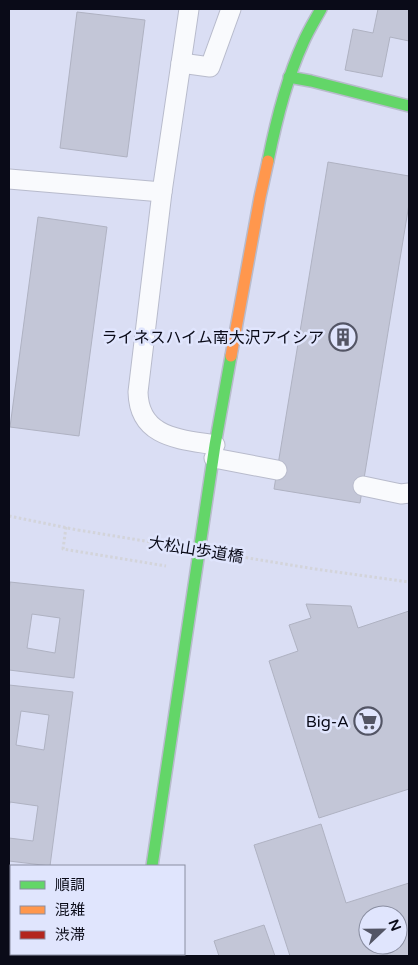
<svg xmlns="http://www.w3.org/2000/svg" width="418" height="965" font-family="'Varela Round','Noto Sans JP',sans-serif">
<rect width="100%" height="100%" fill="#dadef4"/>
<g fill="#c3c6d7" stroke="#afb2c2" fill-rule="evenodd">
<path d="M378,9h31v32l-19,-4 -8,40 -37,-7 8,-41 20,4z"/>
<path d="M77,12l68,8 -18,137 -67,-9z"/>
<path d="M328,162l81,14v28l-49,299 -86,-14z"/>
<path d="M38,217l69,10 -28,209 -69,-9z"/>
<path d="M10,582l74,8 -10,88 -65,-8v-77zM32,614l28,4 -5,35 -28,-5z"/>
<path d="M306,604l45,2 7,22 51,-17v178l-90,29 -50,-157 29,-10 -9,-26 22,-7z"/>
<path d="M9,685l64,7 -23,174 -41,-5v-23l24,3 5,-35 -28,-4 -1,6zM21,711l28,4 -5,35 -28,-5z"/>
<path d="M321,824l25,79 63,-20v73h-119l-36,-111zM368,915h30v30h-30z"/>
<rect x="9" y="881" width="2" height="25"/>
<path d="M264,925l11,31h-56l-5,-15z"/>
<path d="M9,941h2v13h30l-1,2h-31z"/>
</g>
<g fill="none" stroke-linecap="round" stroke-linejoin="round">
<g stroke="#b8bbcc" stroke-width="21">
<g id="lane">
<path d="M189,9l-27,183 -24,200c1,46 42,47 77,53"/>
<path d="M181,63l29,4 21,-58"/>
<path d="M9,179l153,13"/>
<path d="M214,458l63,12"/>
<path d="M363,486l38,8 8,-1"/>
</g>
</g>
<g stroke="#b8bbcc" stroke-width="14">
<g id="fast">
<path d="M289,77l22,4 98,25"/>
<path d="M268,161c8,-40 18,-81 35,-118 5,-12 12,-23 18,-34"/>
<path d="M152,866l63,-421 16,-89"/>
</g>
</g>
<g stroke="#b8bbcc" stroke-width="14">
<path id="slow" d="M231,356l29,-159 8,-36"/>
</g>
<g stroke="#b8bbcc" stroke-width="14">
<path id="jam" d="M139,954v2"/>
</g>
<g stroke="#d3d4da" stroke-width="3" stroke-dasharray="2.5 2.5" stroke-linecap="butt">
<path d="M9,516l69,14"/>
<path d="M66,527l-3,22 103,17"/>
<path d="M315,569l94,13"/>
</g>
<use href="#lane" stroke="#f9fafd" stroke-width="19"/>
<use href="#fast" stroke="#63d668" stroke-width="11"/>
<use href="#slow" stroke="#ff974d" stroke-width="11"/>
<use href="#jam" stroke="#b3261e" stroke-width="11"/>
<path stroke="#d3d4da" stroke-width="3" stroke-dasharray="2.5 2.5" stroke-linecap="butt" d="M78,530l237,39"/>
</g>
<defs>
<g id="building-ring" transform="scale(1.4375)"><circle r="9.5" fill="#e0e5fd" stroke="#535565" stroke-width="1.5"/><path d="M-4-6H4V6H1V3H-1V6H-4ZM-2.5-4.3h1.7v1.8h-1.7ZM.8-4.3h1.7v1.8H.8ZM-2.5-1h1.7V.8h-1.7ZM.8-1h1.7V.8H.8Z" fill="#535565"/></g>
<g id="supermarket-ring" transform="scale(1.4375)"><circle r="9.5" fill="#e0e5fd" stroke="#535565" stroke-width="1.5"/><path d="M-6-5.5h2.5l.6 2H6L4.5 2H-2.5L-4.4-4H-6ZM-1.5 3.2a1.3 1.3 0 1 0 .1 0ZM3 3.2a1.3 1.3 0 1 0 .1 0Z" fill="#535565"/></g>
</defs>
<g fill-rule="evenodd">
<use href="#building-ring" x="343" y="337"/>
<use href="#supermarket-ring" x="368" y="721"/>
</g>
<g text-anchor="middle" stroke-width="5" stroke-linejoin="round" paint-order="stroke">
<g font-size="16" fill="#0a0b18" stroke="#e0e5fd" text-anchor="end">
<text x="324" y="343">ライネスハイム南大沢アイシア</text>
<text x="349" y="727">Big-A</text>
</g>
<g font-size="16" fill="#0a0b18" stroke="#e0e5fd">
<text transform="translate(196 549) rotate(9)" y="6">大松山歩道橋</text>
</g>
</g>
<rect width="418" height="965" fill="none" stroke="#0a0b18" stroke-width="20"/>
<rect x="10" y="865" width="175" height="90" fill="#e0e5fd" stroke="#8a8ea1"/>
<rect x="20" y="881" width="25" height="8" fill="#63d668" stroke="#8a8ea1"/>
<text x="55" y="890" font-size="15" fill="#0a0b18">順調</text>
<rect x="20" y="906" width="25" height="8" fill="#ff974d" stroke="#8a8ea1"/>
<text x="55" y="915" font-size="15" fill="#0a0b18">混雑</text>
<rect x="20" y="931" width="25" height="8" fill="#b3261e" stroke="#8a8ea1"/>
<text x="55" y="940" font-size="15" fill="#0a0b18">渋滞</text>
<g transform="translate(383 930) rotate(68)"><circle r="24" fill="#e0e5fd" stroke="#8a8ea1"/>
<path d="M0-4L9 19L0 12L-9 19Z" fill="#535565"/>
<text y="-8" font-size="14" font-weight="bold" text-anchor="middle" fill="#0a0b18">N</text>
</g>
</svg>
